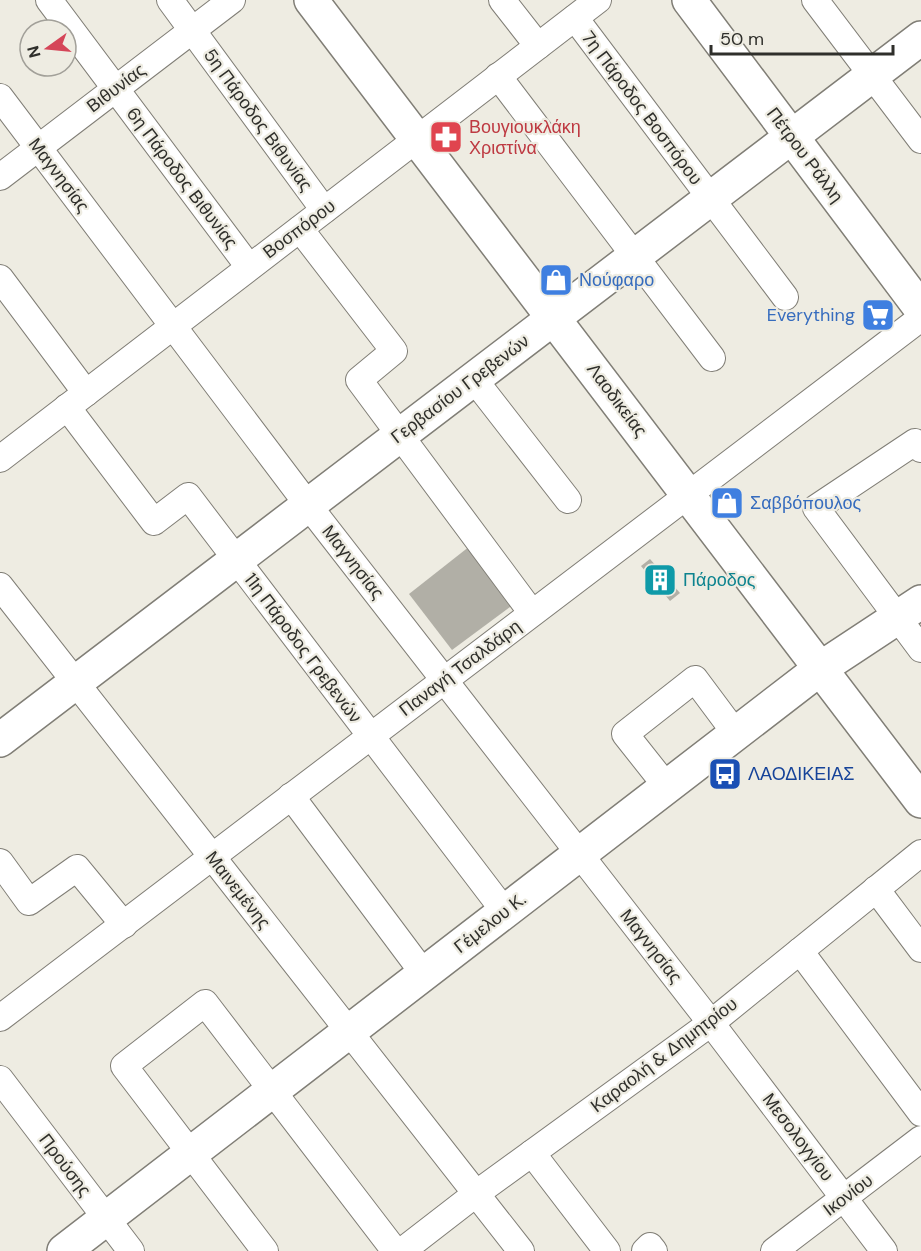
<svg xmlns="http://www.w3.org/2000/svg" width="921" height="1251" font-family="'DM Sans',sans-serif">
<rect width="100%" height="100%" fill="#eeece2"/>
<g fill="#b1afa6">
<path d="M470,546l44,58 -62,46 -43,-56z"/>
<path d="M650,559l30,34 -10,8 -29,-35z"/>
</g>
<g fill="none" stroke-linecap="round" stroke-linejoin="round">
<g stroke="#807e76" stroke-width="28">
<g id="minor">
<path d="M49,0l200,267"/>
<path d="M170,0l154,210"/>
<path d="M502,0l36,46"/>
<path d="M815,0l106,140"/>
<path d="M575,18l210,279"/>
<path d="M498,76l214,282"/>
<path d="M0,97l308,408 403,518 173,228"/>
<path d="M0,177l232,-177"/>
<path d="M300,229l94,122 -35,29 173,233"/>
<path d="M0,278l86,115"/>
<path d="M473,378l95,122"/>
<path d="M67,407l87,115 34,-26 317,416"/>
<path d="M921,449l-6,-7 -99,66 105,141"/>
<path d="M0,459l598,-459"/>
<path d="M0,586l521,665"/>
<path d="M667,787l-42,-53 70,-55 41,55"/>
<path d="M291,796l133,178"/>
<path d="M0,862l29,40 48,-34 47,57"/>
<path d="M876,889l45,60"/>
<path d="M800,951l121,162"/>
<path d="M0,1018l921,-700"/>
<path d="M0,1079l131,172"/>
<path d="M532,1153l75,98"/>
<path d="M265,1251l-141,-185 81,-63 190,248"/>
<path d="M402,1251l75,-58 234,-170 210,-170"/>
<path d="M645,1251l5,-5 4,5"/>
<path d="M774,1251l147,-112"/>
</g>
</g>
<g stroke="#807e76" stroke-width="36">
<g id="major">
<path d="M311,0l610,801"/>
<path d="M689,0l232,309"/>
<path d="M0,740l921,-702"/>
<path d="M64,1251l757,-583 100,-66"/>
</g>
</g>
<use href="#minor" stroke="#fff" stroke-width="26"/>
<use href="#major" stroke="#fff" stroke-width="33"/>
</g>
<defs>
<g id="pharmacy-square" transform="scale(1.725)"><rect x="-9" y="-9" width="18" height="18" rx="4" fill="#e0444e" stroke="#eeece2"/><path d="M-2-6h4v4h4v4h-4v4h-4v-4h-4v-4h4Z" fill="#fff"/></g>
<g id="shop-square" transform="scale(1.725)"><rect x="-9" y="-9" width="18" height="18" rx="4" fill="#3f7fe0" stroke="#eeece2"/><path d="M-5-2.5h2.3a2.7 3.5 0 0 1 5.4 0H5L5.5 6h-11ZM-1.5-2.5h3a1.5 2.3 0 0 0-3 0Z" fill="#fff"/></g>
<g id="supermarket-square" transform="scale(1.725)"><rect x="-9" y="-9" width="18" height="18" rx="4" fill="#3f7fe0" stroke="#eeece2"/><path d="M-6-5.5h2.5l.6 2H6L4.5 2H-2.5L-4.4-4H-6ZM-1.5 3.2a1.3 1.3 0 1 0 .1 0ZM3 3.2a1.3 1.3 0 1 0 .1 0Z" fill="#fff"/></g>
<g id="building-square" transform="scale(1.725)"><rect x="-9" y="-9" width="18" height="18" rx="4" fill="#0f9aa8" stroke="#eeece2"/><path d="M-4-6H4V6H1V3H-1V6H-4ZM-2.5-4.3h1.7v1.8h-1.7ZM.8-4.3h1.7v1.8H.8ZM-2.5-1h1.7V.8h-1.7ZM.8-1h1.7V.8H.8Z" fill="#fff"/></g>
<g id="bus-square" transform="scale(1.725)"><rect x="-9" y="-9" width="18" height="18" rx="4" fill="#1a4fb4" stroke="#eeece2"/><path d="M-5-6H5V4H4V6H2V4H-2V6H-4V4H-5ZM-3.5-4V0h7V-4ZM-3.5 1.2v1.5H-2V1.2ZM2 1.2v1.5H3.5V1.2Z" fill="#fff"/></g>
</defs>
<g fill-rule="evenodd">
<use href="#pharmacy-square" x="446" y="137"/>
<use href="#shop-square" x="556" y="280"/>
<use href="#supermarket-square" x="878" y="315"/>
<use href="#shop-square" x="727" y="503"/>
<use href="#building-square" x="660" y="580"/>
<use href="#bus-square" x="725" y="774"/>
</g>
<g text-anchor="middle" stroke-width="4.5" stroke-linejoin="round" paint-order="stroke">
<g font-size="18" fill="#2f2f2b" stroke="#eeece2">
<text transform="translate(116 88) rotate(-37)" y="6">Βιθυνίας</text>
<text transform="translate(642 108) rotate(53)" y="6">7η Πάροδος Βοσπόρου</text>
<text transform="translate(258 120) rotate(54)" y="6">5η Πάροδος Βιθυνίας</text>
<text transform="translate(805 155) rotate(53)" y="6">Πέτρου Ράλλη</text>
<text transform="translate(59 175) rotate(53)" y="6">Μαγνησίας</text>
<text transform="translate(182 178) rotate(53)" y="6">6η Πάροδος Βιθυνίας</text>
<text transform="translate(299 229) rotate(-37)" y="6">Βοσπόρου</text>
<text transform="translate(460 389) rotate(-37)" y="6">Γερβασίου Γρεβενών</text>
<text transform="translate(617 400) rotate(53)" y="6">Λαοδικείας</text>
<text transform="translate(353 562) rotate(52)" y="6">Μαγνησίας</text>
<text transform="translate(303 648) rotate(53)" y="6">11η Πάροδος Γρεβενών</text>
<text transform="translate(460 668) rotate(-37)" y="6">Παναγή Τσαλδάρη</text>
<text transform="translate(238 890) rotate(52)" y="6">Μαινεμένης</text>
<text transform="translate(490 923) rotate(-38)" y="6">Γέμελου Κ.</text>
<text transform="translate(651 946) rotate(52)" y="6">Μαγνησίας</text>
<text transform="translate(664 1055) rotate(-37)" y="6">Καραολή &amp; Δημητρίου</text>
<text transform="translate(798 1137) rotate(53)" y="6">Μεσολογγίου</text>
<text transform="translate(65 1165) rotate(53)" y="6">Προύσης</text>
<text transform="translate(848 1195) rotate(-37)" y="6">Ικονίου</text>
</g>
<g font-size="18" fill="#be3a42" stroke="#eeece2" text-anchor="start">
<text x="469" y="133">Βουγιουκλάκη<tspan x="469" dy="21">Χριστίνα</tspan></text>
</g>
<g font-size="18" fill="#366cbe" stroke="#eeece2" text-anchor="start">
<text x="579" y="286">Νούφαρο</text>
<text x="855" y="321" text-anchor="end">Everything</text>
<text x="750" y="509">Σαββόπουλος</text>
</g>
<g font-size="18" fill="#0d838f" stroke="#eeece2" text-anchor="start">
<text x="683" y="586">Πάροδος</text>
</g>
<g font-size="18" fill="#164399" stroke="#eeece2" text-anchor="start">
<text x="748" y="780">ΛΑΟΔΙΚΕΙΑΣ</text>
</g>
</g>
<g transform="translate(48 48) rotate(255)"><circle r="28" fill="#eeece2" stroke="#a2a099" stroke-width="1.5"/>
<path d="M0-4.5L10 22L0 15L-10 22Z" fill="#d54558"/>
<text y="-9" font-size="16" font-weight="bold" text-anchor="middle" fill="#2f2f2b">N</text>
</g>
<path d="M711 45v9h182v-9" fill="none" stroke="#2f2f2b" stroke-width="3"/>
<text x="720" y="45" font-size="18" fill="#2f2f2b" stroke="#eeece2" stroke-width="4.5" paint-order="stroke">50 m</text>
</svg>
